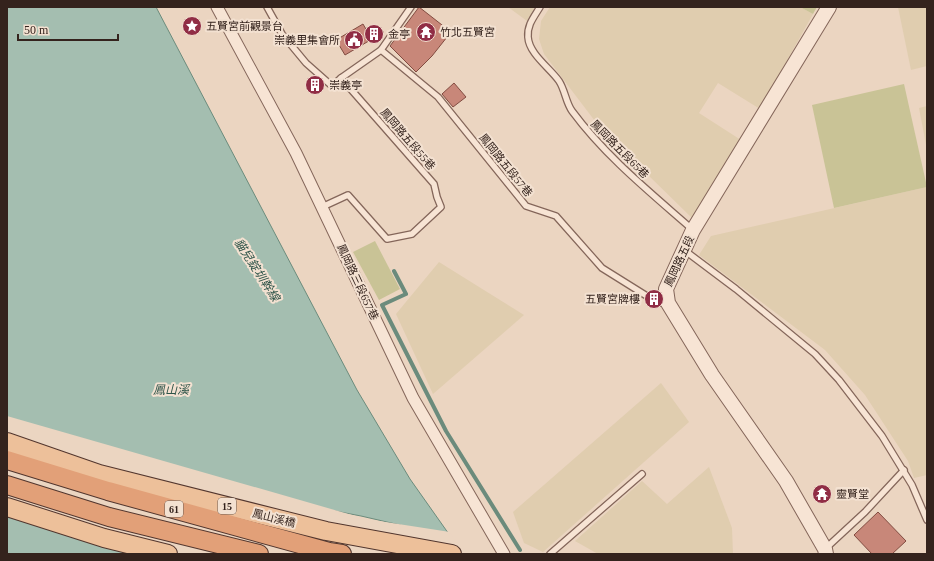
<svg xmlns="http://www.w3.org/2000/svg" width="934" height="561" font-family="'Times New Roman','Noto Sans TC',serif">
<rect width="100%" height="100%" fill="#ebd5c1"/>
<g fill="#e0cdaf">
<path d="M508,7h27l-8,14z"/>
<path d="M550,7h250l13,7 -53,95 -42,-26 -19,30 42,27 -43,77 -6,1 -91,-89 -57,-75 -5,-15 2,-18z"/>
<path d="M898,7h29v59l-16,4z"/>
<path d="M927,106v44l-8,-42z"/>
<path d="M927,187v288l-13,3 -6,-17 -43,-66 -40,-45 -126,-95 12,-19z"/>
<path d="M439,262l85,53 -91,79 -37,-80z"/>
<path d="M661,383l28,39 -146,130 -19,-9 -11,-31z"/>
<path d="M709,467l23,61 1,26h-135l-23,-13 67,-60 25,23z"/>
</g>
<g fill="#c9c396">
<path d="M800,7h17l-4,7z"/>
<path d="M904,84l23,103 -93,21 -22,-103z"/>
<path d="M375,241l25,48 -21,11 -26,-48z"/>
</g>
<path fill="#a4beb0" stroke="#6b8b7c" d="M7,7h149l201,383 53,89 53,75 -63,-29 -39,-9 -57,-11 13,49h-310z"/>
<path fill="#ebd5c1" d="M7,416l359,103 84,13 15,22h-47l-19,-27 -93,-20 13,47h-179l-133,-39z"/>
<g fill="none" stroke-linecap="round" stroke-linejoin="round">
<path stroke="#6b8b7c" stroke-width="4" d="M394,271l12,23 -24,11 64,126 74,119"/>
</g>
<g fill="#c88779" stroke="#824c41">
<path d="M419,7l32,25 -19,24 -16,16 -26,-26z"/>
<path d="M363,24l4,7 17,1 -39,23 -9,-15z"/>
<circle cx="315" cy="85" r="5.5"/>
<path d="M454,83l12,14 -13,10 -11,-13z"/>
<path d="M878,512l28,29 -14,13h-20l-18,-19z"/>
</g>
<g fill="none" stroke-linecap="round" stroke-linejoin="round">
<g stroke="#84665a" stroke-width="8">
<g id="service">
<path d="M267,7l15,27 24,29 26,23 9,-8 40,-28 30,-43"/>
<path d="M540,7c-6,10 -13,18 -12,30 1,17 22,31 31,44 6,9 7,22 13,30 34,46 79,82 121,119"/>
<path d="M381,50l57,47 88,109 30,10 46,52 56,35h10"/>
<path d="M322,207l26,-12 39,44 25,-5 29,-27 -4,-10 -3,-13 -93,-106"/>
<path d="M684,250l52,39 79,65 24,26 43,56 30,49 15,35"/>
<path d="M825,549l40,-37 39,-42"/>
<path d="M550,554l92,-80"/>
</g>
</g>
<g stroke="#84665a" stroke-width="13">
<path id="minor" d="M217,7l79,146 117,245 91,156"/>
</g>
<g stroke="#84665a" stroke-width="16">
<path id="tertiary" d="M826,554l-1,-5 -39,-68 -74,-106 -44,-72 -2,-14 27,-59 136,-223"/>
</g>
<g stroke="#52362e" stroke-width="20">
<g id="primary">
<path d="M7,442l92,32 227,57 126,23"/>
<path d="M7,507l97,31 64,16"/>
</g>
</g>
<g stroke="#52362e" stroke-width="20">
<g id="trunk">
<path d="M7,460l101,31 221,61 13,2"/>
<path d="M7,485l102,32 150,37"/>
</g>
</g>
<use href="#service" stroke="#f7e4d4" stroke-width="5.5"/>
<use href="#minor" stroke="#f7e4d4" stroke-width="11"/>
<use href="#tertiary" stroke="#f7e4d4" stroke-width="14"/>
<use href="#primary" stroke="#edc09a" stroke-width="18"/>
<use href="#trunk" stroke="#e2a078" stroke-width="18"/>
</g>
<defs>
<g id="sight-disc" transform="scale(1)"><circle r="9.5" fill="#902d45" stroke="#f3e1d1"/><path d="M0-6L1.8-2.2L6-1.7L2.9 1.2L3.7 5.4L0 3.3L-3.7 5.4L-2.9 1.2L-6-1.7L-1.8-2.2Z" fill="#fff"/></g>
<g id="temple-disc" transform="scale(1)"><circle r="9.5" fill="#902d45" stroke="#f3e1d1"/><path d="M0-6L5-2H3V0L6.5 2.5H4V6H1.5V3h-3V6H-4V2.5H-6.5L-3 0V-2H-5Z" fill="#fff"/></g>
<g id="building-disc" transform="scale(1)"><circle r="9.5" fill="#902d45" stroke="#f3e1d1"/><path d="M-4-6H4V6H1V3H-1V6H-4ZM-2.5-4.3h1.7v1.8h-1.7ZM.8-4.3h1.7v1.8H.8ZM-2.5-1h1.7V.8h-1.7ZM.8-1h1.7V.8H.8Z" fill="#fff"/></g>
<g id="civic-disc" transform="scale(1)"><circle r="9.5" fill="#902d45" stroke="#f3e1d1"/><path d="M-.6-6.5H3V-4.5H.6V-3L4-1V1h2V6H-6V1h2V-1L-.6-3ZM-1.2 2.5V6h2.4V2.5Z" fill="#fff"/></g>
</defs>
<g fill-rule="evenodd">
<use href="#sight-disc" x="192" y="26"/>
<use href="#temple-disc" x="426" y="32"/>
<use href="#building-disc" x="374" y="34"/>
<use href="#civic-disc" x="354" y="40"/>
<use href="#building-disc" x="315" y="85"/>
<use href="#building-disc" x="654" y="299"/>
<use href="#temple-disc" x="822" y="494"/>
</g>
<g text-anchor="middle" stroke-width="4" stroke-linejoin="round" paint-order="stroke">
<g fill="#f3e1d1" stroke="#6d5c53" stroke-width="1">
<rect x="218" y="498" width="18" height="16" rx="3"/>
<rect x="165" y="501" width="18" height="16" rx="3"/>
</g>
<g font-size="10" font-weight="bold" fill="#34231d">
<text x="227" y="510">15</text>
<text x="174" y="513">61</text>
</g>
<g font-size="11" fill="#34231d" stroke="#f3e1d1" text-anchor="start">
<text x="206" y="30">五賢宮前觀景台</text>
<text x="440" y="36">竹北五賢宮</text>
<text x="388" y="38">金亭</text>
<text x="340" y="44" text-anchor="end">崇義里集會所</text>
<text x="329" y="89">崇義亭</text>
<text x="640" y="303" text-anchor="end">五賢宮牌樓</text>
<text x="836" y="498">靈賢堂</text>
</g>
<g font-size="11" fill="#34231d" stroke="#f3e1d1">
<text transform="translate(408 139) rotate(49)" y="4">鳳岡路五段55巷</text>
<text transform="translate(620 149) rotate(45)" y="4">鳳岡路五段65巷</text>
<text transform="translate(506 165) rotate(51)" y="4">鳳岡路五段57巷</text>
<text transform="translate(679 261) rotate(-65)" y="4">鳳岡路五段</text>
<text transform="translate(358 282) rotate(65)" y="4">鳳岡路三段657巷</text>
<text transform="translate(274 518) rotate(14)" y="4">鳳山溪橋</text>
</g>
<g font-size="12" font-style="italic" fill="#2d5348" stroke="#f3e1d1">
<text transform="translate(257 270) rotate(57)" y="4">貓兒錠圳幹線</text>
<text x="171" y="394">鳳山溪</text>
</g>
</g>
<rect width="934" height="561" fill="none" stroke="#34231d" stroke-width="16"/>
<path d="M18 34v6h100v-6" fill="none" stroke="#34231d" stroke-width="2"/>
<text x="24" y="34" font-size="12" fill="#34231d" stroke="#f3e1d1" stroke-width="3" paint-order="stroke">50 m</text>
</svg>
